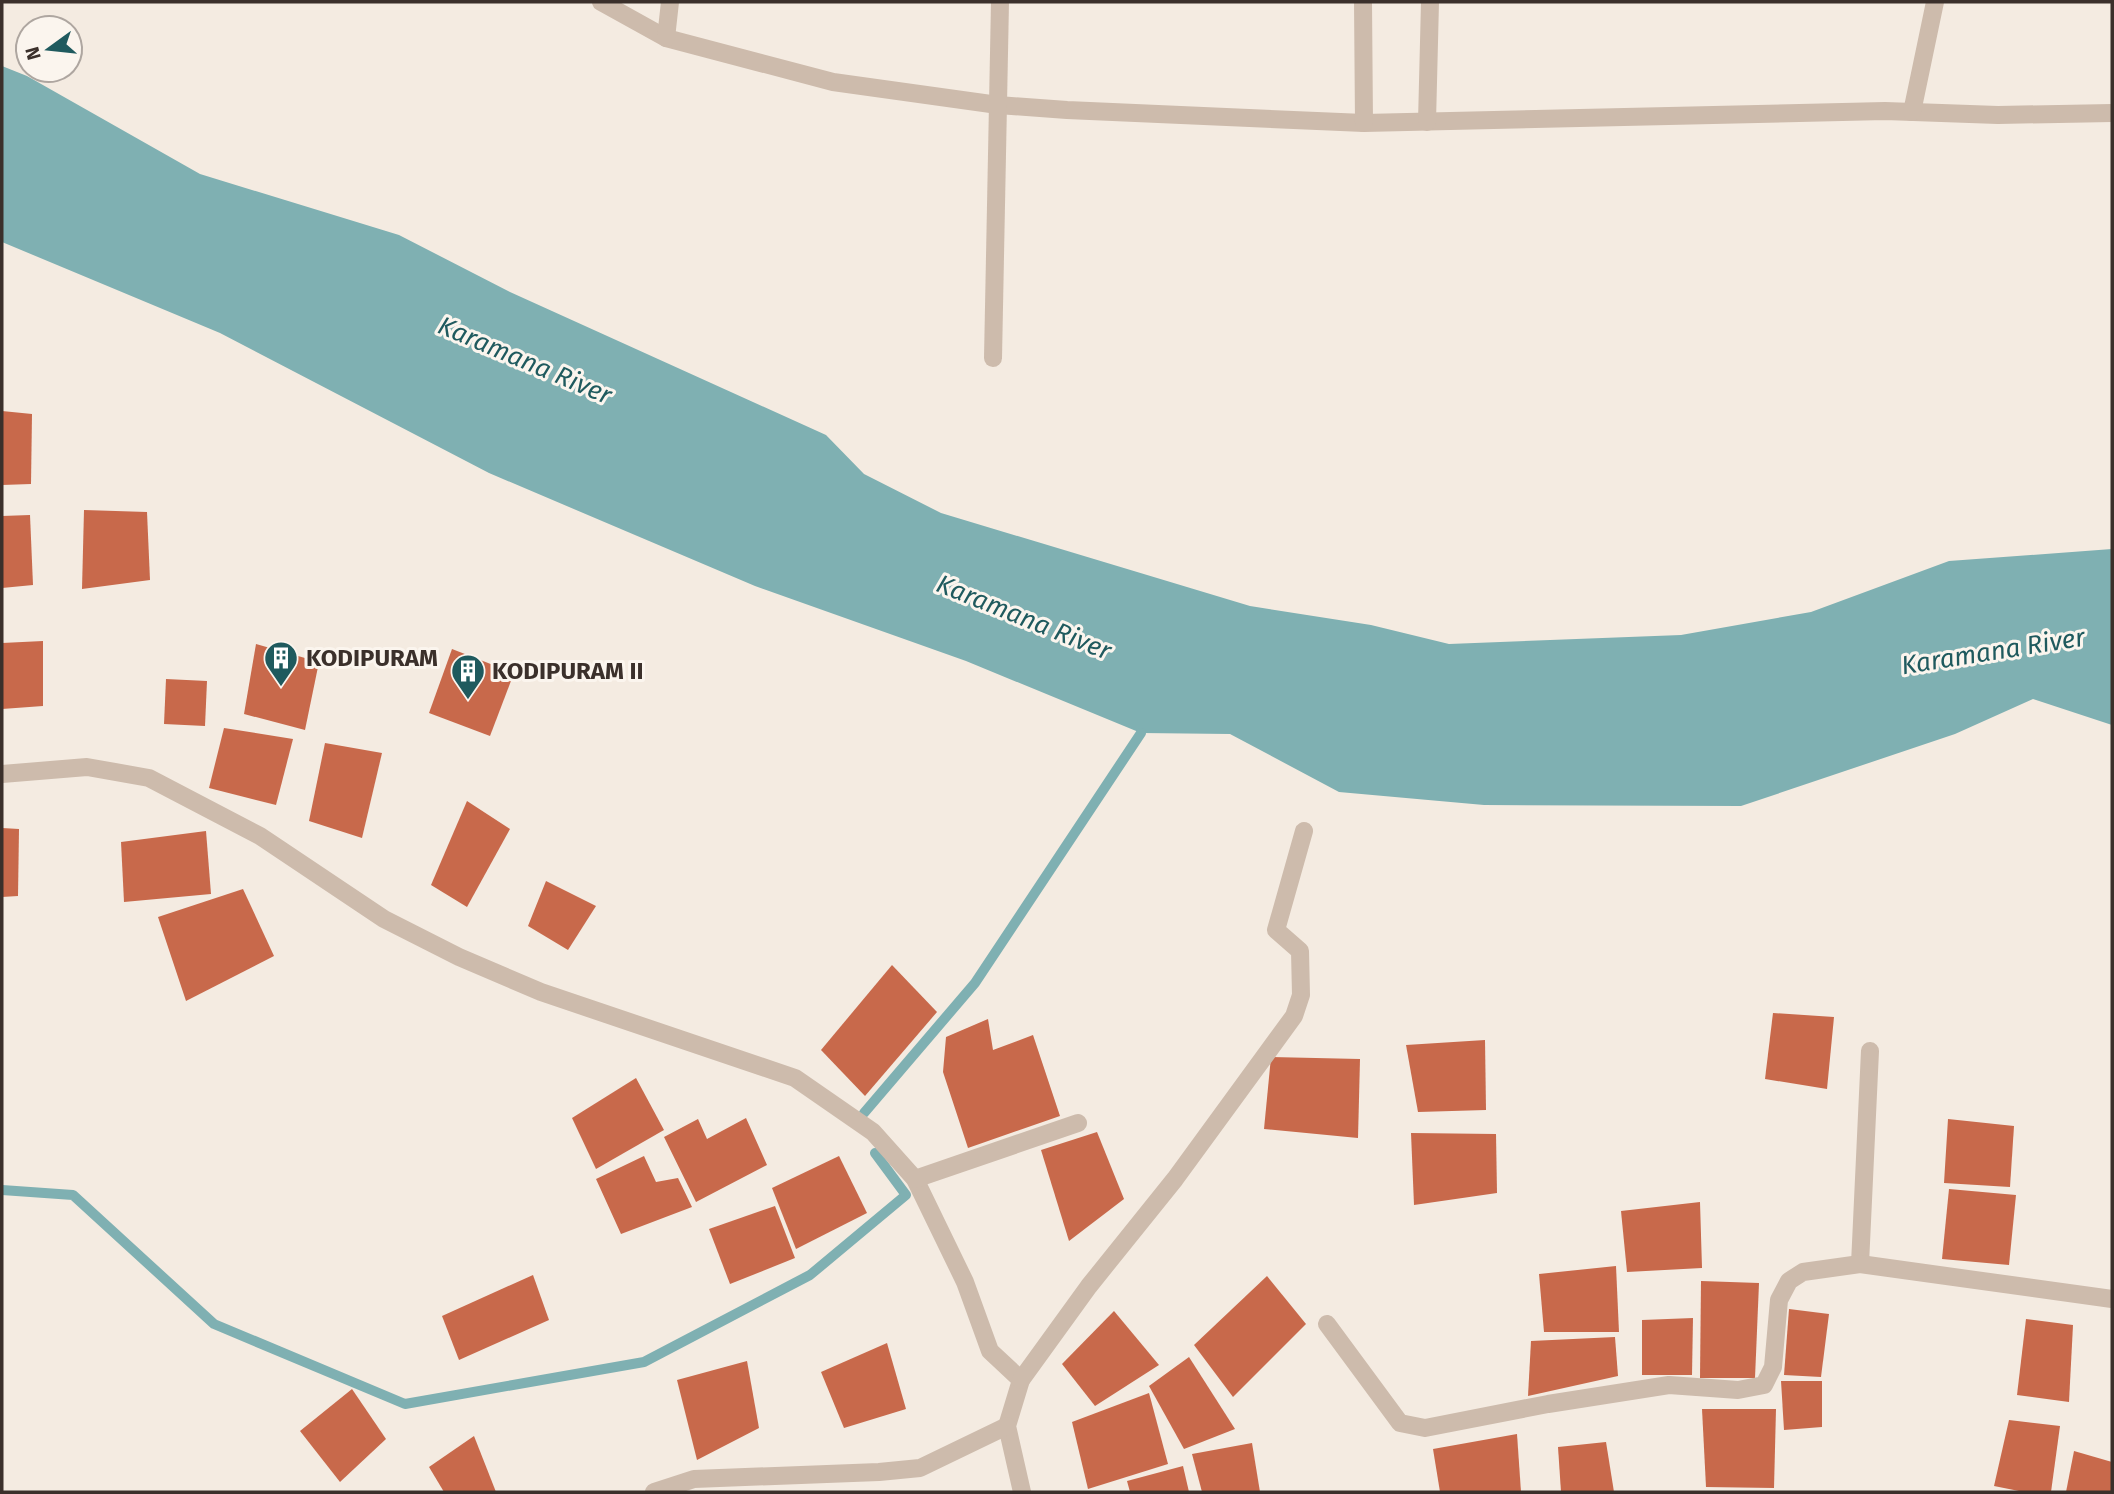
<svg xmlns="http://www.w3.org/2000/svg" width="2114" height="1494" font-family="'Fira Sans',sans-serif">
<rect width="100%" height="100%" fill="#f4ebe1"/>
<path fill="#7fb0b2" d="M2,66l25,10 173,98 199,61 111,57 316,143 38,39 77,39 309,93 121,19 78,19 232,-9 130,-23 138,-51 163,-12v176l-79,-26 -78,35 -214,72 -257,-1 -145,-13 -109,-58 -89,-1 -175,-72 -211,-75 -266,-113 -269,-140 -218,-91z"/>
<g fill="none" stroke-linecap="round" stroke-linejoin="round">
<g stroke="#7fb0b2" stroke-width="10">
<path d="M864,1113l111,-130 166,-250"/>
<path d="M2,1190l71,5 141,129 191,80 239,-42 166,-87 96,-80 -31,-42"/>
</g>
</g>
<g fill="#c8694b">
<path d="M2,411l30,3 -1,70 -29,1z"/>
<path d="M84,510l63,2 3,68 -68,9z"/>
<path d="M30,515l3,70 -31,3v-72z"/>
<path d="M43,641v65l-41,3v-66z"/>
<path d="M256,644l63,18 -14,68 -61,-16z"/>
<path d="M452,649l62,24 -24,63 -61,-23z"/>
<path d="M166,679l41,2 -2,45 -41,-2z"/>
<path d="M224,728l69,11 -17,66 -67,-17z"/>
<path d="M325,743l57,10 -20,85 -53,-17z"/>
<path d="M467,801l43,28 -43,78 -36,-22z"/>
<path d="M2,828l17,1 -1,67 -16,1z"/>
<path d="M206,831l5,63 -87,8 -3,-60z"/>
<path d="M546,881l50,25 -28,44 -40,-24z"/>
<path d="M243,889l31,67 -88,45 -28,-84z"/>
<path d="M892,965l45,47 -72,84 -44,-46z"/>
<path d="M1773,1013l61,4 -7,72 -62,-10z"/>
<path d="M988,1019l5,31 40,-15 27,81 -92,32 -25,-76 3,-35z"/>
<path d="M1485,1040l1,70 -68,2 -12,-67z"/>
<path d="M1271,1057l89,2 -2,79 -94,-9z"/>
<path d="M636,1078l28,52 -68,39 -24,-51z"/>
<path d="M746,1118l21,47 -71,37 -32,-65 34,-18 9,20z"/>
<path d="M1948,1119l66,7 -4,61 -66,-4z"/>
<path d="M1097,1132l27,67 -55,42 -28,-91z"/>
<path d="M1411,1133l85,1 1,59 -83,12z"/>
<path d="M644,1156l12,26 22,-4 14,29 -71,27 -25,-55z"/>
<path d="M839,1156l28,57 -71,36 -24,-61z"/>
<path d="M1949,1189l67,6 -7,70 -67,-6z"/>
<path d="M1700,1202l2,66 -75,4 -6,-61z"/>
<path d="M775,1206l20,52 -65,26 -21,-55z"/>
<path d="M1616,1266l3,66h-75l-5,-58z"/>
<path d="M533,1275l16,45 -90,40 -17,-44z"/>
<path d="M1267,1276l39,48 -73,73 -39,-52z"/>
<path d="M1701,1281l58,2 -4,95h-55z"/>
<path d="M1789,1309l40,5 -8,63 -37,-2z"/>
<path d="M1114,1311l45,54 -64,41 -33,-42z"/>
<path d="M1693,1318l-1,57h-50v-55z"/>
<path d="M2026,1319l47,6 -4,77 -52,-7z"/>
<path d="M1615,1337l3,39 -90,20 3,-55z"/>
<path d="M887,1343l19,66 -62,19 -23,-56z"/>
<path d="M1189,1357l46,72 -51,20 -35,-63z"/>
<path d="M747,1361l12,67 -62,32 -20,-80z"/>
<path d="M1781,1381h41v46l-38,3z"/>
<path d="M352,1389l34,50 -46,43 -40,-51z"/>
<path d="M1149,1393l19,71 -80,25 -16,-67z"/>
<path d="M1702,1409h74l-2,79 -68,-1z"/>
<path d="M2009,1420l51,6 -9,66h-27l-30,-6z"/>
<path d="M1517,1434l4,58h-81l-7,-43z"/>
<path d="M474,1436l22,56h-52l-15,-25z"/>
<path d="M1606,1442l8,50h-53l-3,-45z"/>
<path d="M1252,1443l8,49h-58l-10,-38z"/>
<path d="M2074,1451l38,11v30h-46z"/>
<path d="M1183,1466l6,26h-59l-3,-11z"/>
</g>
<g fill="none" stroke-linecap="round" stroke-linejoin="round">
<g stroke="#cdbbac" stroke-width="18">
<path d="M601,2l65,36 167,44 165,23 69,5 297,13 521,-12 113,4 114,-2"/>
<path d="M1363,2l1,121"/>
<path d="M666,38l4,-36"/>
<path d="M1912,112l23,-110"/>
<path d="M1427,122l3,-120"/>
<path d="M993,358l7,-356"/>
<path d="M2,774l85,-7 62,11 111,58 124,83 75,38 82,35 254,86 78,54 42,47 50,103 25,69 31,29 -14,46 15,66"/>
<path d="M915,1179l163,-56"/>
<path d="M1860,1264l10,-213"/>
<path d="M1327,1324l73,99 25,5 123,-24 121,-19 69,5 26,-5 9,-18 6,-67 10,-19 14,-9 57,-8 252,35"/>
<path d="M1021,1380l68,-94 86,-107 119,-163 7,-21 -1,-44 -24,-21 28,-99"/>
<path d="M654,1492l40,-13 185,-7 41,-4 87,-42"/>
</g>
</g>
<defs>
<g id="building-pin" transform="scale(1.75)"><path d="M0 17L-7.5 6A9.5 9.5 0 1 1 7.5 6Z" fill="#1f5a5e" stroke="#fbf5ee"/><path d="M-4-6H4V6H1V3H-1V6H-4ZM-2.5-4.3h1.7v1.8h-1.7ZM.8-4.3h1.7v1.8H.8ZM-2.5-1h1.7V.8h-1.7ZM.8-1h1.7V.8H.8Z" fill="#fff"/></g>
</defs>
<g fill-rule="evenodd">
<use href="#building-pin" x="281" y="658"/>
<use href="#building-pin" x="468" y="671"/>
</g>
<g text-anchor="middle" stroke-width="6" stroke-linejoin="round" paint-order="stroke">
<g font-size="24" font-weight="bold" fill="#3b302b" stroke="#fbf5ee" text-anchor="start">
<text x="306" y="666">KODIPURAM</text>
<text x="492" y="679">KODIPURAM II</text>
</g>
<g font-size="26" font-style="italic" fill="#1f5a5e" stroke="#fbf5ee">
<text transform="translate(525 360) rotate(23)" y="9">Karamana River</text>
<text transform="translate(1024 617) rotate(22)" y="9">Karamana River</text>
<text transform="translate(1993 651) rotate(-9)" y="9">Karamana River</text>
</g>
</g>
<rect width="2114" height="1494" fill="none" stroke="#3b302b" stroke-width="7"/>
<g transform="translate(49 49) rotate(255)"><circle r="33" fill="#fbf5ee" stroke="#aea6a0" stroke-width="2"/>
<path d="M0-5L12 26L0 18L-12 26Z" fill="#1f5a5e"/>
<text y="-10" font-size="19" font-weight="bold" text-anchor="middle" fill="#3b302b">N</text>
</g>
</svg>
